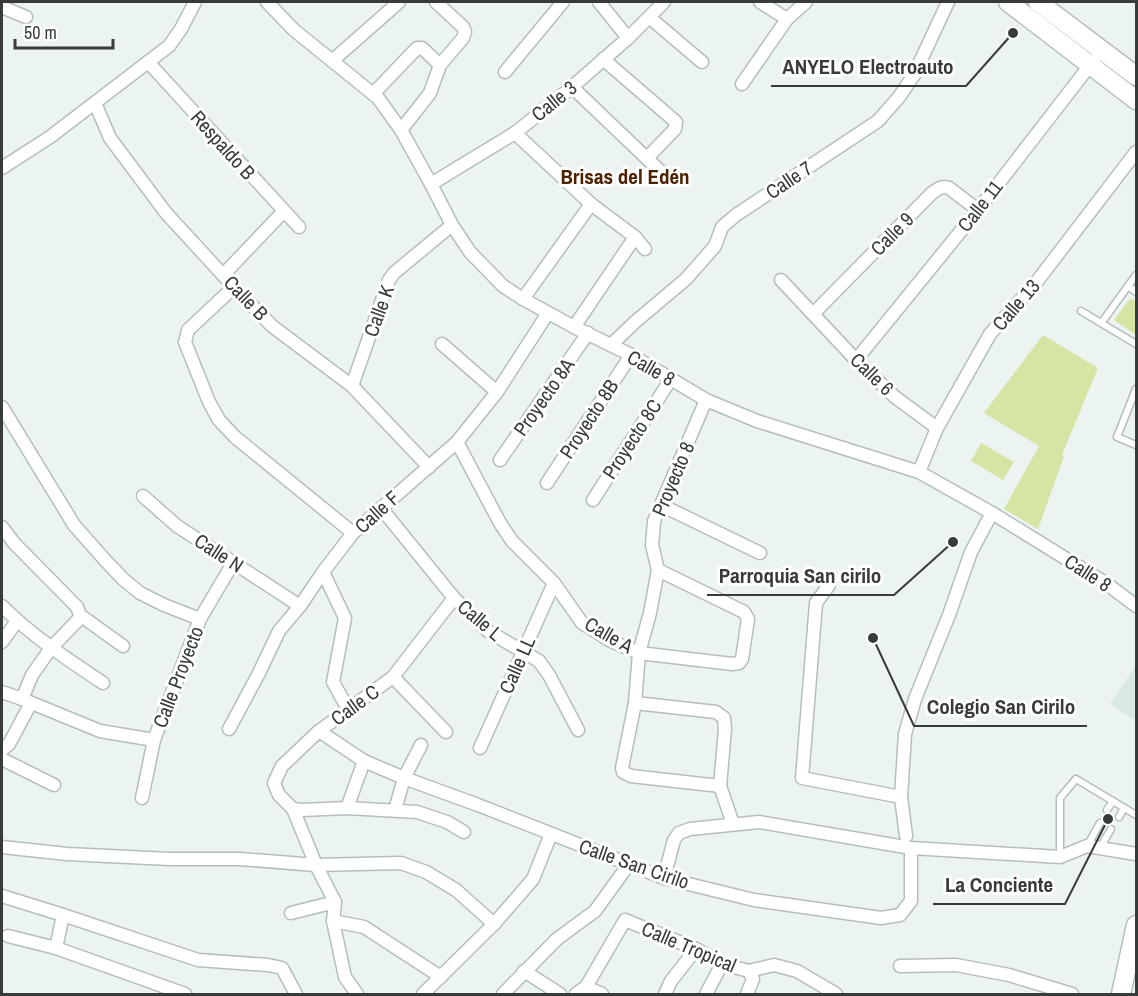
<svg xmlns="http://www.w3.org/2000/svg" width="1138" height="996" font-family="'Archivo Narrow',sans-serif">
<rect width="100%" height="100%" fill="#ebf4f0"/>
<path fill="#d7e9e0" d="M1136,665v56l-26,-17z"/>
<g fill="#d4e5a4">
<path d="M1131,299l5,2v34l-22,-15 14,-19z"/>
<path d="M1043,335l55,33 -36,87 2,1 -26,73 -34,-20 35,-63 -55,-33z"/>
<path d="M981,443l33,19 -11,18 -32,-19z"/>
</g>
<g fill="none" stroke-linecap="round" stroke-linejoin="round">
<g stroke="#b5beba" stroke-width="9">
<g id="lane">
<path d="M1128,286l8,6"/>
<path d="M1081,311l55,33"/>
<path d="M1102,322l34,-47"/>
<path d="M1136,389l-19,48 19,8"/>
<path d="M1107,810l6,-9"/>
<path d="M1119,817l5,-9"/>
<path d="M1087,846l13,-23"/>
<path d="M1100,848l11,-19"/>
<path d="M1060,857v-59l16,-19 60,36"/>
</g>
</g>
<g stroke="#b5beba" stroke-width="15">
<g id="street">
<path d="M267,2l27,28 84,68 23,32 30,54 21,41 18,27 33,34 20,13 51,28 57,28 75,45 51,21 162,51 73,41 115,71 29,22"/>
<path d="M599,2l29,36"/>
<path d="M760,2l27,17"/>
<path d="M2,7l24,10"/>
<path d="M649,17l53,45"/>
<path d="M603,59l73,63 -1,7 -28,29"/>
<path d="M332,61l67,-59"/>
<path d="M148,62l151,165"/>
<path d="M505,72l58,-70"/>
<path d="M742,84l45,-65 19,-17"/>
<path d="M572,87l88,84"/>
<path d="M373,94l44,-46h5l18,17"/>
<path d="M95,103l15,35 56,75 68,74 38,39 80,60 77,81"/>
<path d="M401,130l29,-37 10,-28 23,-27 2,-6 -2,-5 -27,-25"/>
<path d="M515,133l76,71 44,33 10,12"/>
<path d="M2,168l48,-31 119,-91 12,-17 14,-27"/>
<path d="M431,184l84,-51 57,-46 56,-49 36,-36"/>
<path d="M223,275l61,-64"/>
<path d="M781,280l75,80 39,37 42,31"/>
<path d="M234,287l-46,43 -3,12 24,60 10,18 16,17 118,96"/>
<path d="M523,299l68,-95"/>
<path d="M813,314l119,-121c6,-4 10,-8 17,-5l29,22"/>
<path d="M574,327l61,-90"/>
<path d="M442,344l55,48"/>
<path d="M611,345l24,-23 51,-43 29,-33 7,-19 14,-12 142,-94 21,-24 15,-22 34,-73"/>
<path d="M856,360l122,-150 116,-150"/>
<path d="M352,386l37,-106 5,-7 58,-48"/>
<path d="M706,400l-52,121 -2,24 6,25 -8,43 -11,40 -4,50 -13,65 1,4 8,4 89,10"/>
<path d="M2,407l72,118 30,34 19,20 17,14 24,12 36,14"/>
<path d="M457,442l43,81 12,18 42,42 28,40 27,17 30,13 93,11 7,-1 3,-4 6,-40 -4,-7 -86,-42"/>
<path d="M500,460l88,-127"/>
<path d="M919,472l18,-44 53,-94 45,-50 101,-132"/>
<path d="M547,483l84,-128"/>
<path d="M143,496l34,30 123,80"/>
<path d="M593,500l78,-121"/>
<path d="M661,505l99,48"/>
<path d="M381,508l73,90 34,33 51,30 10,14 29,55"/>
<path d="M2,527l12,16 63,64 3,8 43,31"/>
<path d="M323,572l22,46 -12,64 15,27"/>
<path d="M829,585l-13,18 -14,175 99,19 4,-63 10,-35 34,-84 22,-63 21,-39"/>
<path d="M2,606c30,30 65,53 101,77"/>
<path d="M2,642l15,-21"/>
<path d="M393,677l53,55"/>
<path d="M2,692l20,7 78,32 54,9"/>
<path d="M22,699l10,-24 19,-27 28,-29 1,-4"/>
<path d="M635,703l81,9 8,6 1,11 -5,57 13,38"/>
<path d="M229,729l30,-56 20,-42 21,-25 23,-34 30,-39 104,-91 40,-50 51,-79"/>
<path d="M319,731l45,30 40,17 74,27 186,73 90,22 127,18 19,-3 11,-14v-53"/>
<path d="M480,748l74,-165"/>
<path d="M2,750l7,-6 22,-41"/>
<path d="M2,759l52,26"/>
<path d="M901,797l5,39"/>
<path d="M142,798l12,-58 46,-121 33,-56"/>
<path d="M347,808l17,-47"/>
<path d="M293,809l9,1 45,-2 70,4 30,10 17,10"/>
<path d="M395,810l9,-32 17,-33"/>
<path d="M2,847l65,7 103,5h70l76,6 85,-2 25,9 30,18 38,34"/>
<path d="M664,878l10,-38 5,-7 11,-4 69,-7 152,26 149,9 27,-11 49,8"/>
<path d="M2,896l61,19 135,45 70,5 14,3 14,26"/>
<path d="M291,913l44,-11"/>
<path d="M63,915l-7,33 129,46"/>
<path d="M333,921l31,6 77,50"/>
<path d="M8,936l48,12"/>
<path d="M900,966l56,-1 53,10 63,19"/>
<path d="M524,971l36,23"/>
<path d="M586,987l16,7"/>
<path d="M357,994l-12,-17 -12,-56 2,-19 -19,-37 -23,-56 -14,-14 -5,-12 8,-17 37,-35 74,-54 61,-79"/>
<path d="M423,994l71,-70 39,-45 18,-45"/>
<path d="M503,994l54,-55 38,-28 34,-47"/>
<path d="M576,994l10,-7 39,-67 71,29 26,15 27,7 25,-6 23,6 39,23"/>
<path d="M665,994l6,-13 25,-32"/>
<path d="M706,994l16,-30"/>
<path d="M747,994l6,-15 -4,-8"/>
</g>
</g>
<g stroke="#b5beba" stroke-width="21">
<g id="secondary">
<path d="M1008,2l128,98"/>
<path d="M1038,2l98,74"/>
<path d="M1121,994l15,-69"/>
</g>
</g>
<use href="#lane" stroke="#fff" stroke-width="6"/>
<use href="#street" stroke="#fff" stroke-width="12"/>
<use href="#secondary" stroke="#fff" stroke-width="18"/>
</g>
<g text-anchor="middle" stroke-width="6" stroke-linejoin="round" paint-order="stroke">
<g font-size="20" fill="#373b39" stroke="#fff">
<text transform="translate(554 101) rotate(-39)" y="7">Calle 3</text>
<text transform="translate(223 145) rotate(48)" y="7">Respaldo B</text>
<text transform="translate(789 180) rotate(-34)" y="7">Calle 7</text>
<text transform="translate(980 206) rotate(-52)" y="7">Calle 11</text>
<text transform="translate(892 234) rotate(-45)" y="7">Calle 9</text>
<text transform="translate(246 298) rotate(46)" y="7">Calle B</text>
<text transform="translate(1016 305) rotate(-49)" y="7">Calle 13</text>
<text transform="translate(379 311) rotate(-70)" y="7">Calle K</text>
<text transform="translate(651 368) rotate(30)" y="7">Calle 8</text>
<text transform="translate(872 374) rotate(44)" y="7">Calle 6</text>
<text transform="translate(544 397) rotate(-55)" y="7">Proyecto 8A</text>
<text transform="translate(589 419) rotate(-57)" y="7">Proyecto 8B</text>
<text transform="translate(632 439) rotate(-57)" y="7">Proyecto 8C</text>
<text transform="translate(673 479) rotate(-67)" y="7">Proyecto 8</text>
<text transform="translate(377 512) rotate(-42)" y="7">Calle F</text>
<text transform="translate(219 553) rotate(33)" y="7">Calle N</text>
<text transform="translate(1088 573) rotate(33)" y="7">Calle 8</text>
<text transform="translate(480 620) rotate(40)" y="7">Calle L</text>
<text transform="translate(609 635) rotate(30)" y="7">Calle A</text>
<text transform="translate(517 665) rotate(-66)" y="7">Calle LL</text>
<text transform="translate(178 677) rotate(-69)" y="7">Calle Proyecto</text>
<text transform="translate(355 705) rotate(-36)" y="7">Calle C</text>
<text transform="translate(634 864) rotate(19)" y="7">Calle San Cirilo</text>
<text transform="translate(689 947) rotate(23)" y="7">Calle Tropical</text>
</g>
<g font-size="21" font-weight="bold" fill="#4e2100" stroke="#fff">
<text x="625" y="184">Brisas del Edén</text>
</g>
</g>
<path fill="none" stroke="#373b39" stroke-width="2" d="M1013 33L966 86H771M953 542L894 595H707M873 638L914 726H1087M1108 819L1065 904H933"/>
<g fill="#373b39" stroke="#fff" stroke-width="2">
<circle cx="1013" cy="33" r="6"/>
<circle cx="953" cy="542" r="6"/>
<circle cx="873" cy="638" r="6"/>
<circle cx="1108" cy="819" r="6"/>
</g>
<g font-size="21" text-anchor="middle" font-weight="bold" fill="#373b39" stroke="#fff" stroke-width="6" stroke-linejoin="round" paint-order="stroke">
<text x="868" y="74">ANYELO Electroauto</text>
<text x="800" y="583">Parroquia San cirilo</text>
<text x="1001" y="714">Colegio San Cirilo</text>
<text x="999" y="892">La Conciente</text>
</g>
<rect width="1138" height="996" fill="none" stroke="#373b39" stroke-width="6"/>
<path d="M15 39v9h98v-9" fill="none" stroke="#373b39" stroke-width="3"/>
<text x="24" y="39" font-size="18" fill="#373b39" stroke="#ffffff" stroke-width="4.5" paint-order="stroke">50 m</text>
</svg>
